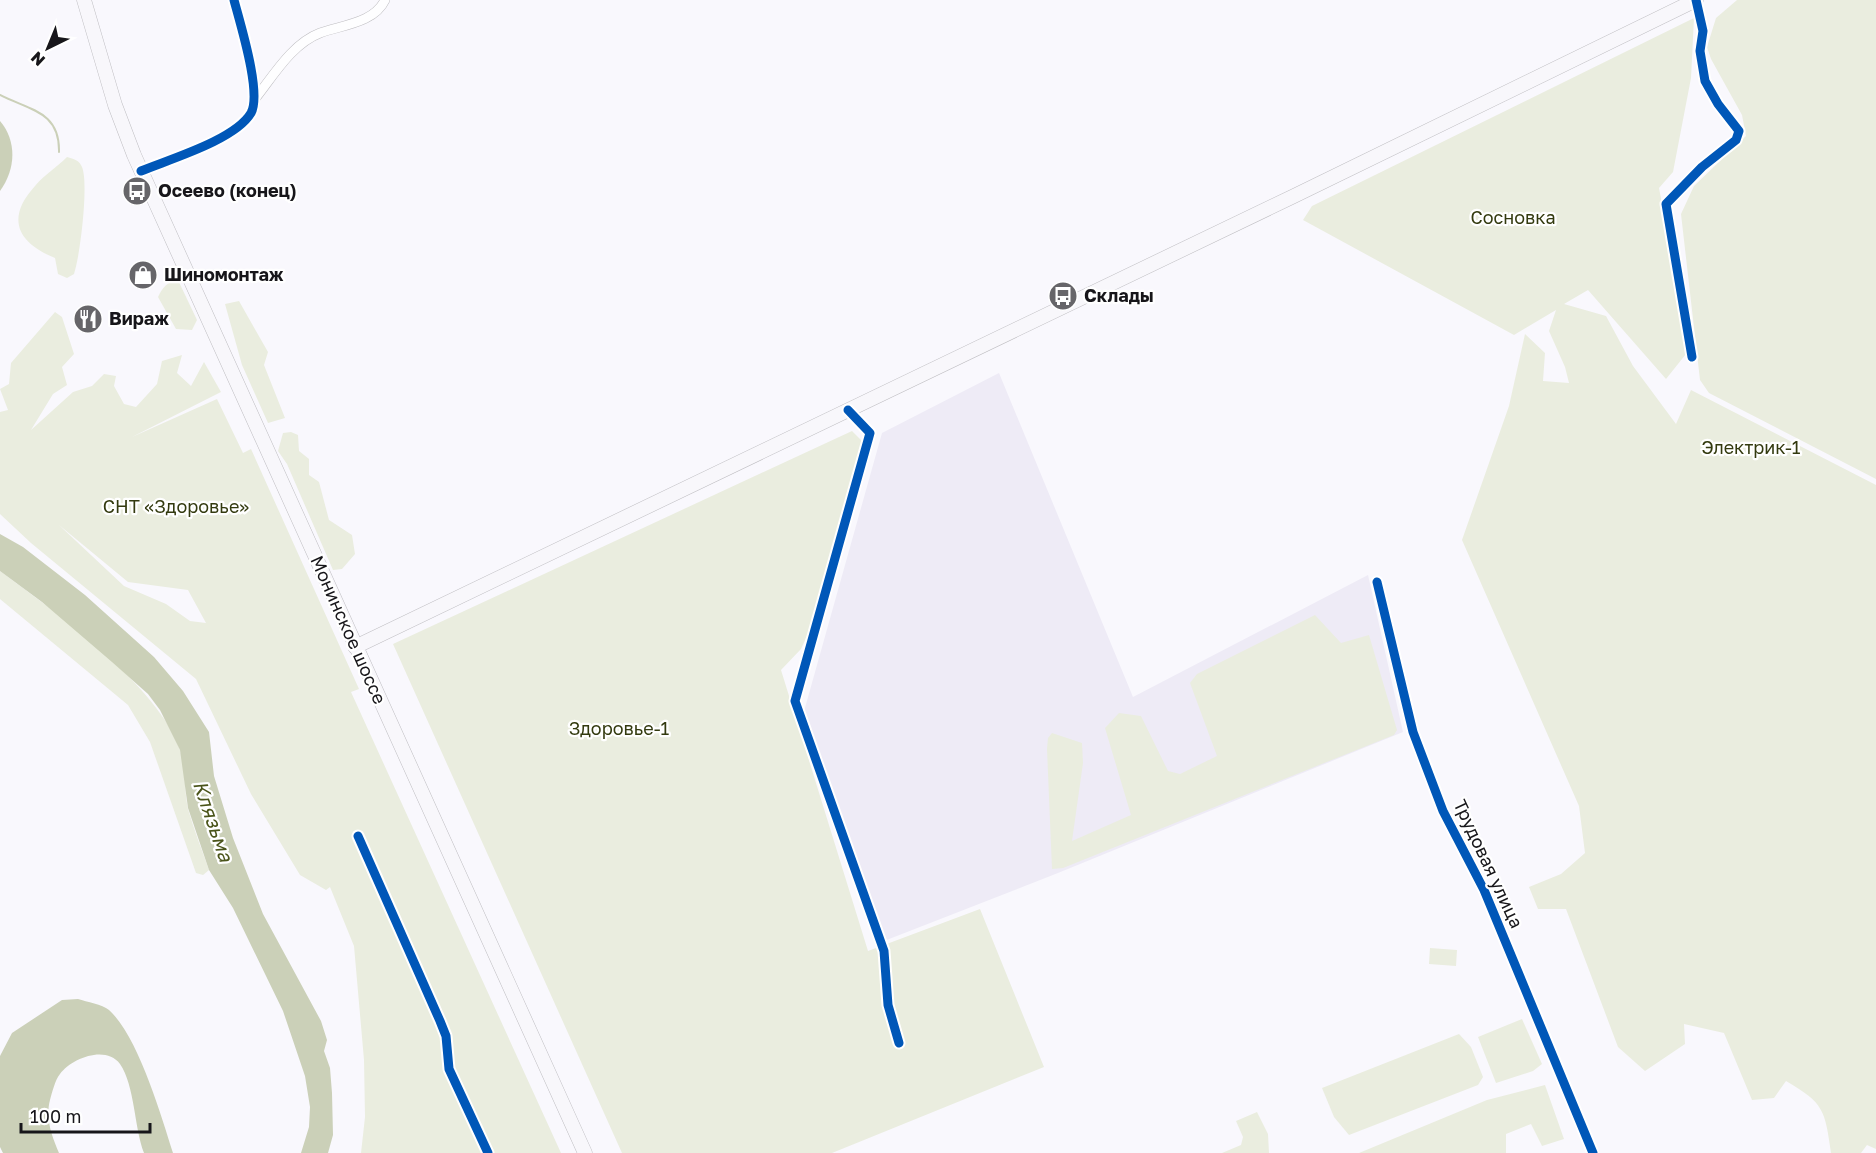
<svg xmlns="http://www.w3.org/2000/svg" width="1876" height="1153" font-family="'Golos Text',sans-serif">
<rect width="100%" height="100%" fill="#f9f8fd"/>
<path fill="#eeebf6" d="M999,373l134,324 235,-122 35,157 -345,141 -174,68 -81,-226 79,-282z"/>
<g fill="#eaeddf" fill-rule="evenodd">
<path d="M1737,0h139v479l-167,-86 -9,-13 -19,-166 13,-28 52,-50 -4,-21 -31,-56 -4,-12 9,-29z"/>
<path d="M1694,18l-3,60 -18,94 -14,16 31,161 -24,30 -78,-89 -24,14 42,12 27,50 43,58 15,-34 185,95v664l-9,-4 -6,8h-30c-6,-43 -7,-50 -45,-72l-12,17 -22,2 -28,-67 -40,-9 1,20 -40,27 -27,-24 -52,-138h-28l-9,-22 32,-13 24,-21 -6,-47 -117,-266 47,-134 16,-72 20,19 -2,28 26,2 -4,-16 -16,-36 7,-21 -42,25 -211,-115 9,-14z"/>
<path d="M67,157c7,2 12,3 15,10 7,17 -2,89 -8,107l-7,4 -9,-4 -3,-16c-37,-15 -50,-39 -20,-72 9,-11 22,-19 32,-29z"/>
<path d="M178,280l19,40 -5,10 -16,-1 -18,-32c4,-9 10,-16 20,-17z"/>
<path d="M239,301l29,51 -4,13 21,53 -17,5 -26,-58 -17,-61z"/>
<path d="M55,312l7,5 12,37 -12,13 5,18 -14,9 -22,36 42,-38 19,-6 12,-12 12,2 -2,10 10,18 12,3 21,-23 5,-23 20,-6 -5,18 14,13 13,-24 17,30 -89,45 85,-38 26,54 8,-4 108,240 -8,3 210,461h-200l4,-36 -1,-57 -10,-114 -24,-59 -4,3 -26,-15 -49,-81 -55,-115 -165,-136 -31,-29v-102l8,-2 -8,-21 9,-5 2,-21zM59,525l69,57 60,8 18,33 -16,-2 -24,-17 -42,-18z"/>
<path d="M852,431l10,10 -52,188 -9,20 -20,21 87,281 112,-42 64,158 -212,86h-210l-229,-509z"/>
<path d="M291,432l7,3 1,16 10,8v16l10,7 10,38 23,15 3,19 -13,15 -9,1 -46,-106 -9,-13 5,-18z"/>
<path d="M0,571c54,40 159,115 180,179 6,19 4,40 8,59 6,21 14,41 21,61l-6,5 -7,-2 -46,-131 -22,-37 -128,-106z"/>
<path d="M1315,615l26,28 28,-8 28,95 -3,5 -331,133 -11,1 -5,-120 1,-11 4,-5 30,10 1,20 -11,78 59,-26 -26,-87 14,-15 22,3 27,55 12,3 37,-18 -27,-73 7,-9z"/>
<path d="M1430,948l27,2 -1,16 -27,-2z"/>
<path d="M1522,1019l20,45 -9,7 -37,12 -18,-46z"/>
<path d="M1459,1034l12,13 12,30 -5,8 -129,50 -15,-18 -12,-29z"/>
<path d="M1545,1085l19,54 -22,7 -11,-22 -25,10v19h-147l128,-53z"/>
<path d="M1257,1112l11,22 1,19h-47l19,-8 2,-8 -7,-16z"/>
</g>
<g fill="#cbd0b8">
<path d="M0,121c17,20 16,48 0,70z"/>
<path d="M0,534l23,13 62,48 69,62 29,34 26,41 5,44 19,62 30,76 58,107 6,19 -3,11 6,17 2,25 1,42 -5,18h-27l8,-26 1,-20 -5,-31 -22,-65 -50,-103 -24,-38 -21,-62 -8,-58 -20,-40 -12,-16 -36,-32 -70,-60 -42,-31z"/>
<path d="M78,999c9,3 24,5 31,11 29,26 52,105 64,143h-29c-10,-26 -9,-67 -24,-89 -14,-19 -48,-6 -60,10 -5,6 -8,19 -10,26 -5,19 2,36 9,53h-56l-3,-6v-91l12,-23 50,-33z"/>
</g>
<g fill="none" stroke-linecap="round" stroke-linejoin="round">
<path stroke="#cbd0b8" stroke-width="2" d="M0,95c29,15 60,16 59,57"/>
<g stroke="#bfbec2" stroke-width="10">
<g id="minor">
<path d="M254,100c18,-22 37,-56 66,-67 22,-8 54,-10 65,-33"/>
<path d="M141,171c29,-12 94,-31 110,-58 11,-20 -11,-90 -17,-113"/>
<path d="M1692,357l-26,-153 36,-37 34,-27 3,-9 -21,-27 -13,-23 -5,-30 3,-20 -7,-31"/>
<path d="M848,410l22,23 -75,268 89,250 4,54 11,38"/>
<path d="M1377,582l36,150 30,79 41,79 109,263"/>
<path d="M358,836l82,185 6,15 3,33 39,84"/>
</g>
</g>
<g stroke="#bfbec2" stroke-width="15">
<g id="secondary">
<path d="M84,0l31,105 19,50 451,998"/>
<path d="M355,647l939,-451 402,-196"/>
</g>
</g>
<use href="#minor" stroke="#fefeff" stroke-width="9"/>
<use href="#secondary" stroke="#f8f7fb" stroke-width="14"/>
<g stroke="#fff" stroke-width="13">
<g id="cycleway">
<path d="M141,171c29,-12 94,-31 110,-58 11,-20 -11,-90 -17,-113"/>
<path d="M1692,357l-26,-153 36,-37 34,-27 3,-9 -21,-27 -13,-23 -5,-30 3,-20 -7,-31"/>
<path d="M848,410l22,23 -75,268 89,250 4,54 11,38"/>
<path d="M1377,582l36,150 30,79 41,79 109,263"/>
<path d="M358,836l82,185 6,15 3,33 39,84"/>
</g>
</g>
<use href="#cycleway" stroke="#0057b8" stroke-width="9"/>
</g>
<defs>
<g id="bus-disc" transform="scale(1.5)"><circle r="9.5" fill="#666569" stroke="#fff"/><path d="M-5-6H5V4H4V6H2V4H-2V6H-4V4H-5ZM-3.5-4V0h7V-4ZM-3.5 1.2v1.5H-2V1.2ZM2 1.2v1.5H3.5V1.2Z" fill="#fff"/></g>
<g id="shop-disc" transform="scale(1.5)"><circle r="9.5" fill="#666569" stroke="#fff"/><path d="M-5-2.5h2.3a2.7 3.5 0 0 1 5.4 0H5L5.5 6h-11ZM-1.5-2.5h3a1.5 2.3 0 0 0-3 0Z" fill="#fff"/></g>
<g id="restaurant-disc" transform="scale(1.5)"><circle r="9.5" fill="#666569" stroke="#fff"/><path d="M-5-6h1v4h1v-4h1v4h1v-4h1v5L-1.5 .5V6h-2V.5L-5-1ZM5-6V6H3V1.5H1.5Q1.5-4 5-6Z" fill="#fff"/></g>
</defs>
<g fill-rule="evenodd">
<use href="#bus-disc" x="137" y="191"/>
<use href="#shop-disc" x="143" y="275"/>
<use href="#bus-disc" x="1063" y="296"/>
<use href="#restaurant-disc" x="88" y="319"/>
</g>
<g text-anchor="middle" stroke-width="4.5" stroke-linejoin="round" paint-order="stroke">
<g font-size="18" font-weight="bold" fill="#17161a" stroke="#fff" text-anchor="start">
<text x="158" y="197">Осеево (конец)</text>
<text x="164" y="281">Шиномонтаж</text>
<text x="1084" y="302">Склады</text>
<text x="109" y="325">Вираж</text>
</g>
<g font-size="18" fill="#333a0f" stroke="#fff">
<text x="1513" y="224">Сосновка</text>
<text x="1751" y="454">Электрик-1</text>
<text x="176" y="513">СНТ «Здоровье»</text>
<text x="619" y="735">Здоровье-1</text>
</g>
<g font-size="18" fill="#17161a" stroke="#fff">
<text transform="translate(348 630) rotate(66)" y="6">Монинское шоссе</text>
<text transform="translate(1488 864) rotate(65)" y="6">Трудовая улица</text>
</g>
<g font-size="20" font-style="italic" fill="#4a541a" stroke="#fff">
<text transform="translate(213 821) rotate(71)" y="7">Клязьма</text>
</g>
</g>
<g transform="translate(48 48) rotate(223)" stroke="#ffffff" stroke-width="4.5" paint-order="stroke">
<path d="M0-4.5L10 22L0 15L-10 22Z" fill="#17161a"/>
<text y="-9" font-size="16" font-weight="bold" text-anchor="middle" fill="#17161a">N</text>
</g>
<path d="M21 1123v9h129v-9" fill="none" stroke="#17161a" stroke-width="3"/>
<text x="30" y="1123" font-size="18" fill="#17161a" stroke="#ffffff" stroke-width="4.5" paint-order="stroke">100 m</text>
</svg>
